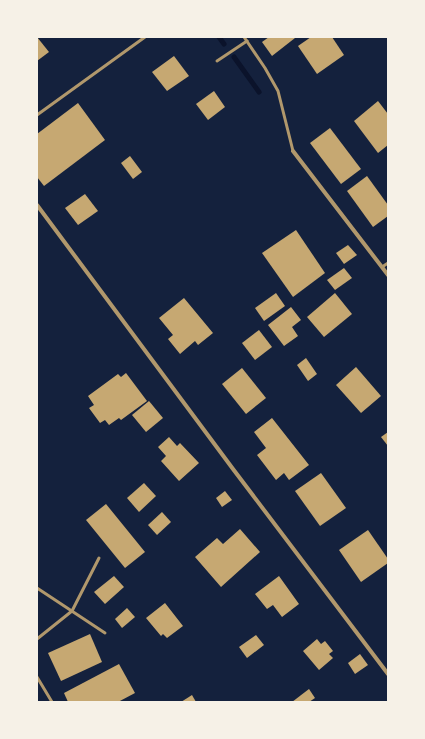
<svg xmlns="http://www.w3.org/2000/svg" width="425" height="739" font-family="'Alegreya Sans',sans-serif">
<rect width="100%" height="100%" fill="#14213d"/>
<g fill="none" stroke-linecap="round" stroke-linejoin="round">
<g stroke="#0b132b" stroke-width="5">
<path d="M219,37l5,7"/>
<path d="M234,57l25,35"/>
</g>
</g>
<g fill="#c6a872">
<path d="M37,37l12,15 -12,9z"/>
<path d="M269,37h25l1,1 -23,18 -10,-14z"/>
<path d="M311,37h21l12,18 -27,19 -19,-28z"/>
<path d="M174,56l15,20 -22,15 -15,-19z"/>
<path d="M214,91l11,16 -17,13 -12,-16z"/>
<path d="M378,101l10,13v31l-10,8 -24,-32z"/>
<path d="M78,103l27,37 -61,46 -7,-9v-43z"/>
<path d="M330,128l31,41 -20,15 -31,-41z"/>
<path d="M130,156l12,16 -9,7 -12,-16z"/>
<path d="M367,176l21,29v11l-15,11 -26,-36z"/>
<path d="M85,194l13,17 -20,14 -13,-17z"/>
<path d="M296,230l29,43 -32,24 -31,-44z"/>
<path d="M348,245l9,10 -13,9 -8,-11z"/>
<path d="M344,268l8,10 -17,12 -8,-10z"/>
<path d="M276,293l9,13 -21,15 -9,-13z"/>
<path d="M335,293l17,21 -28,23 -17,-20z"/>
<path d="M184,298l29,35 -15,12 -3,-4 -15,13 -12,-15 5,-4 -14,-17z"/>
<path d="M291,307l10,13 -9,7 6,9 -14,10 -16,-21z"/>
<path d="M259,330l13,17 -17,13 -13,-17z"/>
<path d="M306,358l11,16 -9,7 -11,-16z"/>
<path d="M356,367l25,29 -20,17 -25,-28z"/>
<path d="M242,368l24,30 -20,16 -24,-30z"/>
<path d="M126,373l21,28 -26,19 -2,-2 -10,7 -4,-5 -5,3 -11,-15 5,-3 -6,-9 30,-22 3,3z"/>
<path d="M149,401l14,17 -17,14 -14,-17z"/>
<path d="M272,418l37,47 -20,15 -5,-7 -8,7 -19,-25 9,-7 -12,-16z"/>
<path d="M388,432v14l-7,-9z"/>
<path d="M169,437l8,9 3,-3 19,20 -20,18 -18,-20 5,-5 -8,-9z"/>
<path d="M321,473l25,35 -26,18 -25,-35z"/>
<path d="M144,483l12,13 -17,16 -12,-14z"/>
<path d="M225,491l7,9 -10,7 -6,-9z"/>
<path d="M106,504l39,48 -20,16 -39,-48z"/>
<path d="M162,512l9,10 -14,13 -9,-10z"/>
<path d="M240,529l20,23 -39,35 -26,-30 22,-19 6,6z"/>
<path d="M368,530l20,29v4l-27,19 -22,-32z"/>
<path d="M114,576l10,11 -19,17 -11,-12z"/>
<path d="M279,576l20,28 -17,13 -9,-12 -6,4 -12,-15z"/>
<path d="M165,603l18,23 -16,12 -4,-4 -2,2 -15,-18z"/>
<path d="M127,608l8,9 -13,11 -7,-9z"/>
<path d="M90,634l12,28 -41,19 -13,-28z"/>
<path d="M256,635l8,10 -17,13 -8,-11z"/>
<path d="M317,639l4,5 4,-3 8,10 -4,3 4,4 -14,12 -16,-19z"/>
<path d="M360,654l8,11 -13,9 -7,-11z"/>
<path d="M119,664l16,29 -17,9h-50l-4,-9z"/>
<path d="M309,689l6,9 -6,4h-17z"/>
<path d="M192,695l4,7h-15z"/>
</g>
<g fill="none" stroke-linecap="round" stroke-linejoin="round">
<g stroke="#b1986c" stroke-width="3">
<path d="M244,37l21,31 13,23 15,60"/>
<path d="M217,61l30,-20"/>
<path d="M37,115l108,-78"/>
<path d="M382,267l6,-4"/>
<path d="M37,588l68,45"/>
<path d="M37,639l35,-28 27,-53"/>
<path d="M37,677l15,25"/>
</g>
<g stroke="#b1986c" stroke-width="4">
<path d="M293,151l95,124"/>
<path d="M37,205l196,264 155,205"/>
</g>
</g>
<rect width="425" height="739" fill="none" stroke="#f6f1e7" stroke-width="76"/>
</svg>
